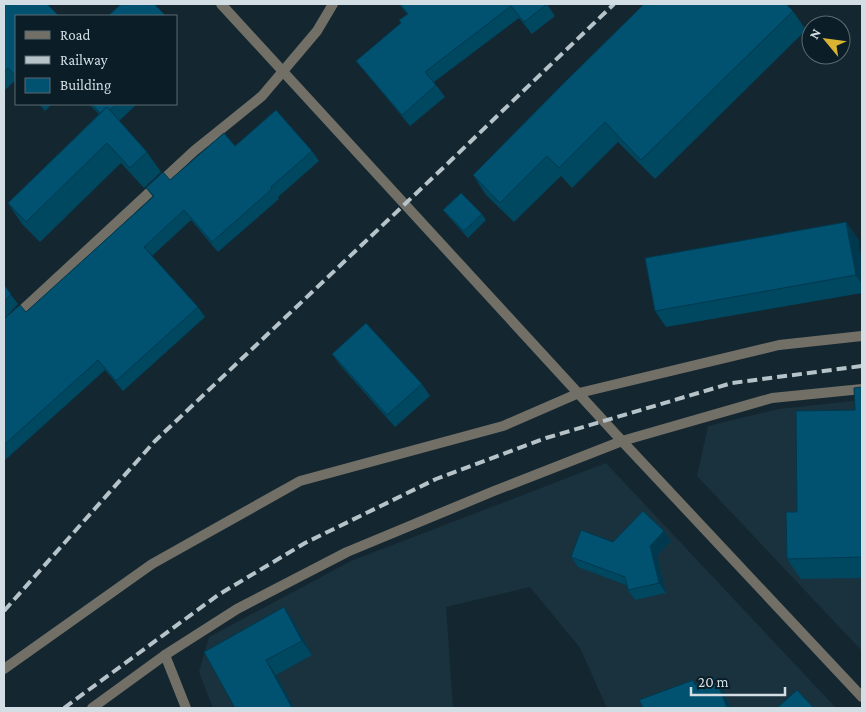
<svg xmlns="http://www.w3.org/2000/svg" width="866" height="712" font-family="'Crimson Pro',serif">
<rect width="100%" height="100%" fill="#142730"/>
<g fill="#19323e">
<path d="M862,400v251l-165,-175 11,-50 71,-17z"/>
<path d="M606,463l230,245h-229l-27,-60 -50,-61 -84,20 7,101h-240l-14,-36 10,-35 142,-76z"/>
</g>
<g fill="none" stroke-linecap="round" stroke-linejoin="round">
<g stroke="#726f67" stroke-width="10">
<path d="M4,327l190,-176 68,-55 55,-65 16,-27"/>
<path d="M4,669l148,-105 148,-83 203,-55 76,-33 200,-48 83,-9"/>
<path d="M92,708l73,-53 72,-46 110,-57 147,-61 128,-50 150,-43 90,-9"/>
</g>
<g stroke="#726f67" stroke-width="10">
<path d="M221,4l401,437 240,256"/>
<path d="M165,655l21,53"/>
</g>
<g stroke="#b6c3c9" stroke-width="4" stroke-dasharray="10 5" stroke-linecap="butt">
<path d="M4,611l151,-170 289,-274 170,-163"/>
<path d="M64,708l154,-113 87,-52 131,-64 110,-41 186,-55 130,-17"/>
</g>
</g>
<g fill="#004760">
<path d="M4,4h44l-32,12v64l-12,11z"/>
<path d="M399,4h148l8,12 -23,18 -13,-16 -85,64 11,15 -35,29 -45,-54 -9,-11 45,-38 6,-9z"/>
<path d="M793,11l13,19 -151,149 -37,-37 -46,46 -11,-12 -47,46 -28,-27 -13,-20z"/>
<path d="M39,104h13l-7,7z"/>
<path d="M89,104h48l-18,17 28,31 14,20 -17,16 -23,-25 -81,79 -18,-18 -14,-21 91,-89z"/>
<path d="M235,146l77,5 7,10 -41,36 1,2 -61,53 -27,-32 -39,36 46,51 7,10 -82,74 -18,-21 -101,91v-142l22,-7 127,-115 -7,-9 24,-8z"/>
<path d="M443,210l39,4 4,6 -18,18 -20,-22z"/>
<path d="M846,222l12,17 4,25v29l-196,34 -11,-16z"/>
<path d="M4,285l14,19 -14,15z"/>
<path d="M332,354l90,30 8,12 -35,31 -55,-62z"/>
<path d="M862,387v191l-61,1 -14,-20 10,-47 58,-102z"/>
<path d="M664,531l7,10 -14,15 9,37 -31,7 -7,-10 -2,-5 -48,-18 -7,-10 42,-15z"/>
<path d="M294,622l18,33 -36,20 18,33h-59l-31,-56z"/>
</g>
<g fill="#00394e">
<path d="M846,222l12,17 4,25v21l-6,-10z"/>
<path d="M664,531l7,10 -14,15 9,37 -7,-10 -9,-37z"/>
<path d="M284,607l10,15 18,33 -10,-14z"/>
<path d="M266,660l10,15 18,33h-2z"/>
<path d="M715,677l8,12 8,19h-4z"/>
</g>
<g fill="#005270" stroke="#00394e">
<path d="M4,4h43l12,12h-43v60l-8,-8 -4,4z"/>
<path d="M121,4h33l11,11 -1,1h-56z"/>
<path d="M400,4h147l-23,18 -13,-16 -86,66 11,13 -34,30 -46,-54 45,-38 -2,-3 9,-6z"/>
<path d="M644,4h142l7,7 -152,149 -36,-38 -46,46 -12,-12 -47,47 -27,-28 92,-93z"/>
<path d="M92,104h25l-7,6 -3,-3 -7,6z"/>
<path d="M107,107l40,45 -17,16 -23,-25 -81,79 -18,-19z"/>
<path d="M276,110l36,41 -41,36 1,2 -60,53 -28,-32 -40,37 54,60 -82,74 -18,-21 -94,85v-126l16,-14 6,7 128,-116 -8,-8 17,-16 7,8 54,-47 11,13z"/>
<path d="M461,193l21,21 -18,17 -21,-21z"/>
<path d="M846,222l10,53 -201,36 -10,-53z"/>
<path d="M4,285l7,9 -7,8z"/>
<path d="M366,323l56,61 -35,31 -55,-61z"/>
<path d="M862,387v170l-75,2 -1,-47h11l-1,-101 59,-1 -1,-22z"/>
<path d="M643,511l21,20 -14,15 9,37 -31,7 -3,-13 -54,-20 10,-27 32,12z"/>
<path d="M284,607l18,34 -36,19 26,48h-57l-31,-56z"/>
<path d="M715,677l12,31h-84l-4,-8 54,-20 2,5z"/>
<path d="M797,690l17,18h-37z"/>
</g>
<rect width="866" height="712" fill="none" stroke="#d3dee4" stroke-width="10"/>
<rect x="15" y="15" width="162" height="90" fill="#0b1d26" stroke="#5b6a72"/>
<rect x="25" y="31" width="25" height="8" fill="#726f67" stroke="#5b6a72"/>
<text x="60" y="40" font-size="15" fill="#d3dee4">Road</text>
<rect x="25" y="56" width="25" height="8" fill="#b6c3c9" stroke="#5b6a72"/>
<text x="60" y="65" font-size="15" fill="#d3dee4">Railway</text>
<rect x="25" y="78" width="25" height="15" fill="#005270" stroke="#5b6a72"/>
<text x="60" y="90" font-size="15" fill="#d3dee4">Building</text>
<g transform="translate(826 40) rotate(299)"><circle r="24" fill="#0b1d26" stroke="#5b6a72"/>
<path d="M0-4L9 19L0 12L-9 19Z" fill="#dab333"/>
<text y="-8" font-size="14" font-weight="bold" text-anchor="middle" fill="#d3dee4">N</text>
</g>
<path d="M691 687v8h94v-8" fill="none" stroke="#d3dee4" stroke-width="2.5"/>
<text x="698" y="687" font-size="15" fill="#d3dee4" stroke="#0b1d26" stroke-width="4" paint-order="stroke">20 m</text>
</svg>
